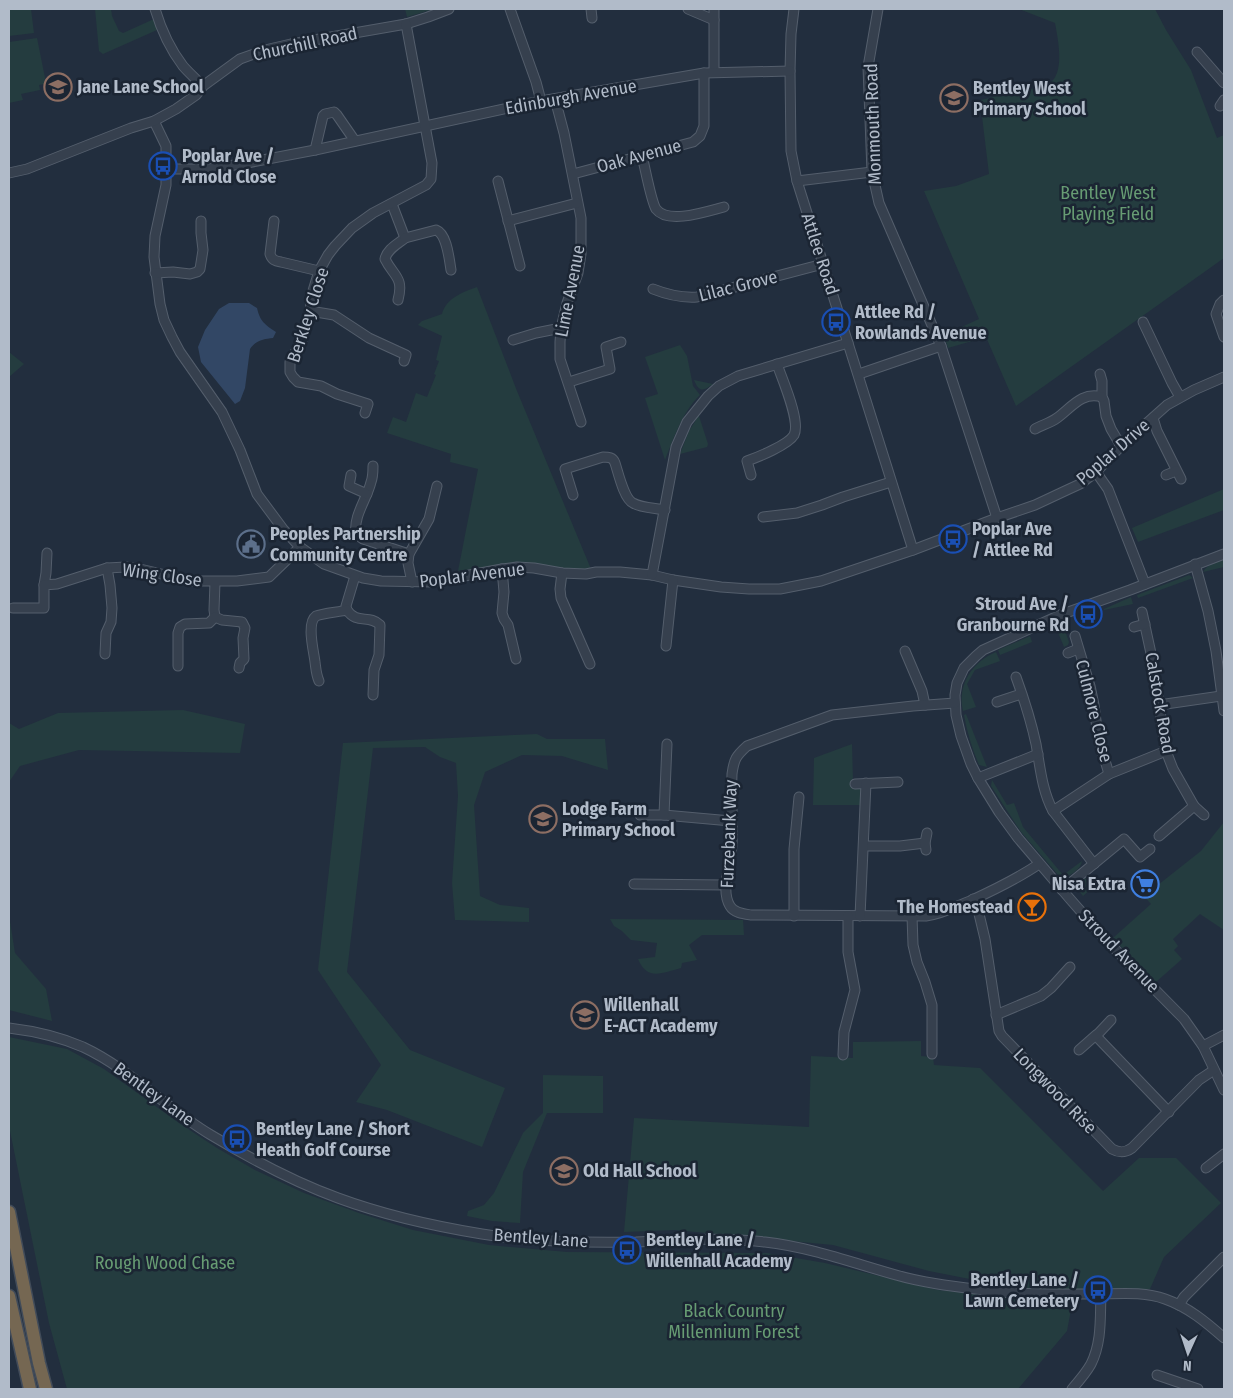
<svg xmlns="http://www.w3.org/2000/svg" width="1233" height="1398" font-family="'Fira Sans Condensed',sans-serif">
<rect width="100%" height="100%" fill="#222e3e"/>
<g fill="#243c3f">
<path d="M9,9h22l3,24 -25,3z"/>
<path d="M95,9h16l1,7 7,15 4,2 31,-14 3,11 -54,24 -4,-3z"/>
<path d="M405,9h29l-27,8z"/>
<path d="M1019,9h136l11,21 25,40 26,68 7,-3v123l-208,148 -30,-69 -38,11 -4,-13 35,-16 -55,-128 32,-5 33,-12 -9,-74c12,-2 18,-6 29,-8 12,-3 24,-2 35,-6 23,-7 14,-46 11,-63z"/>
<path d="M37,38l8,40 -1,6 -5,1 1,5 -19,4 2,6 -14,3v-61z"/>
<path d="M477,287l40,104 74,178 -10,1 -86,-4 -37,5 20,-102 -28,-7 1,-8 -64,-21 6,-16 13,5 10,-29 11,4 9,-22 -2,-1 5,-13 -3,-1 6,-24 -24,-11 4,-4 20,-7c4,-16 21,-22 35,-27z"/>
<path d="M680,345l7,11 6,30 7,9c-18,17 -26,43 -35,65l-20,-62 13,-4 -13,-37z"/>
<path d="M9,352l15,12 -15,13z"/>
<path d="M694,380l19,4c-9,7 -14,9 -19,-4z"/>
<path d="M696,415l3,1 9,28 -1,3 -27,7 9,-23 7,-11z"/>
<path d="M1224,489v21l-86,32 -6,-14z"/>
<path d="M1224,560v7l-21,5c4,-8 13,-9 21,-12z"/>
<path d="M1189,575l4,3 -55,20 -1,-3z"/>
<path d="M1131,597l2,7 -29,6v-1z"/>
<path d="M1062,622l7,20 -1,3 -4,2 -9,-22z"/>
<path d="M1030,636l2,6 -32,13 -2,-5z"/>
<path d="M996,652l4,9 -25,9 -8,14 9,23 -13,4c-6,-26 9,-49 33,-59z"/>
<path d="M183,710l62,14 -5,29 -161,-3 -59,16 -11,16v-59l10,6 39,-16z"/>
<path d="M966,714l21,53 -8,-2c-7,-16 -12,-33 -15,-50z"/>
<path d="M537,734l10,5h58l3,31 -46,-14 -40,-1 -37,17 -11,33 6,91 20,9 29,3v14l-74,-2 -3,-37 6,-87 -2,-33 -16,-6 -15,-10 -52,1 -26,224 63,78 95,38 -23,59 -95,-37 -31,-8 25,-37 -63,-95 25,-227z"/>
<path d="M852,744l1,36 2,9h6l-1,16h-47l1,-47z"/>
<path d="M992,780l15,25 7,-2 9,24 40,48 19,-14c-1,8 -10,13 -17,17l-5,-1 -39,-45 -30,-46z"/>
<path d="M1224,822v108l-24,-16 -27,25 5,7 -4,4 8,9 -26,23 -16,-15 -27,-29 38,-34 -7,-8 57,-45z"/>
<path d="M1086,878l7,9 -10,9 -8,-10z"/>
<path d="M9,915l6,38 31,36 6,32 -43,-11z"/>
<path d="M610,919l133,1 1,15h-42l-13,10 8,15 -15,3 -1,5c-19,5 -34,13 -43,-9l17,-2 2,-14 -26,-3 -9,-9 -8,-5z"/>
<path d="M9,1037l58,12 37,20 75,54 38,25 38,22 49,23 55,20 54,17 76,15 78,7 200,1 58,10 113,27 97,9h38l-6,32 -49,58h-951l-18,-66 -40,-197z"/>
<path d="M921,1041v15l12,1 1,8 46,3 123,123 36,-33h37l45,45 -57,54 -14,32 -124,1 -97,-19 -96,-26 -158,-15 -51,2 10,-114 175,9 2,-71 42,2v-16z"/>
<path d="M543,1075l60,1v37h-56l-24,59 -3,51 -28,-2 -25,-5 1,-5 16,-6 10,-12 29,-60 20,-20z"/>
</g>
<path fill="#324765" d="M229,303h20l8,5c3,13 7,16 19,24l-3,6c-9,1 -17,2 -23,11l-5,39 -5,13 -5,3 -34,-42 -3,-15 7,-17 14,-21z"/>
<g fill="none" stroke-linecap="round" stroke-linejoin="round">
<g stroke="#545e6c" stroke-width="11">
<g id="minor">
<path d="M155,9c6,20 15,40 28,57 6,7 13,13 20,20"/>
<path d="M510,9l26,73 5,19"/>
<path d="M591,9l1,9"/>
<path d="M688,9l26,11"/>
<path d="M794,9l-3,25 -1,37 1,80 6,30 116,369"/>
<path d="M878,9l-10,58 4,105 7,31 62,143 56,172"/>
<path d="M1197,52l27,31"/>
<path d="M714,72v-63"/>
<path d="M555,99l9,34 17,85v36l-3,19 -11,30 -6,25 -1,14v17l21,63"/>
<path d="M1220,106l4,-6"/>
<path d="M154,121l12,25v39l-11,51 -1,21 6,47 4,16 8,17 8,15 42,60 18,38 17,44 26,35 17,18 24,17 39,14 18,3 51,1 70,-13 15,-2 17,1 28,5 24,1 10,-2h24l32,3 21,5 48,7 28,2h31l41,-8 92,-31 84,-32 38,-13 32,-15 13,-6 16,-12 25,-26 46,-41 27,-15 30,-13"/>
<path d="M315,150l8,-34 2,-2 9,-2 3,3 18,26"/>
<path d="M642,156c3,11 9,45 14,53 12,16 52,2 68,-2"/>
<path d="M166,169h43l38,-6 68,-13 226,-49 163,-28 86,-2"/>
<path d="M9,173l18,-4 104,-41 23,-7 22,-12 20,-14 7,-9 37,-27 25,-9 26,-6 115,-20 22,-7 21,-8"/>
<path d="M573,174l120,-32 7,-6 4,-10v-53"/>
<path d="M498,181l22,85"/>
<path d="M797,181l75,-9"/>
<path d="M392,204l13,34c-7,6 -18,11 -20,21 9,18 19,18 13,41"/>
<path d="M274,221l-4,33c2,6 5,7 11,8l38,9"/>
<path d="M508,221l69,-18"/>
<path d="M405,238l31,-8c11,4 13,28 15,40"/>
<path d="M155,273l18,-1 17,2 7,-2 3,-3 3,-19 -2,-17v-12"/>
<path d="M653,289c15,6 28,9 44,8l126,-33"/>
<path d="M1224,300l-4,4 -4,10 8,23"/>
<path d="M310,311l24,4 35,23 37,17 -2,6"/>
<path d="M1143,322l29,61 8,14"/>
<path d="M513,340l23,-7 25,-5"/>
<path d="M859,374l82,-28"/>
<path d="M1100,374l2,7v16l2,4 2,15 5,13 10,17"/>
<path d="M569,382l41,-13 -4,-22 15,-5"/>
<path d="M365,413l3,-9 -31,-10 -16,-8 -23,-4 -5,-5 -3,-5v-10l13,-24 7,-27 2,-17 7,-23 9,-16 7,-9 17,-18 21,-15 53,-28 5,-6 1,-16 -26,-139"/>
<path d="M1153,418l4,13 24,48"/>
<path d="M1035,429c7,-4 15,-6 22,-11 14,-10 25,-27 45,-21"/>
<path d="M373,466c0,5 0,11 -2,16 -4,17 -18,34 -15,52l7,5 46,15 20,-35 8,-33"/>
<path d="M1096,472l12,17 37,95"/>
<path d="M351,475l-2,11 18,8"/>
<path d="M751,475l-4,-14c11,-4 41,-16 47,-26 7,-14 -12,-56 -17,-71"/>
<path d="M1166,475l10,-4"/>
<path d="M573,495l-8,-26 38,-12c5,0 10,0 12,6 3,9 9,36 18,40 8,5 22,5 32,7"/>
<path d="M763,517l34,-4 25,-8 21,-8 48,-15"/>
<path d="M409,554l-1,9 4,19"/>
<path d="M1224,554l-94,36 -70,25 -77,35 -7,6 -12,12 -7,15 -2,12 1,20 5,21 10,28 7,14 21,34 19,26 52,61 36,41 78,79 19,27 21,44"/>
<path d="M1195,564l13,47 8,40 8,60"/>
<path d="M502,569l2,23 -2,21 2,6 4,6 8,34"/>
<path d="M562,573l-2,16 1,9 29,66"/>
<path d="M652,575l24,-128 11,-25 21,-26 11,-10 19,-10 110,-33"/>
<path d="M215,582l-1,28 1,7"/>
<path d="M44,585l2,-12 1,-20"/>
<path d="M13,608h31v-23l13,-1 50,-16 19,-1 14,2 51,12h46l32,-4 31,-30"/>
<path d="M347,610l-1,-4 9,-30"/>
<path d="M1142,612l10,46 14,93 7,18 21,37 10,9"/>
<path d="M1134,627l11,-3"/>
<path d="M1075,636l15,50 4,19 4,32 11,37"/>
<path d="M666,646l7,-66"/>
<path d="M905,651l17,40 3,14"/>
<path d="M1068,653l10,-4"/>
<path d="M105,654l1,-21 5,-11 1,-14 -2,-23 -3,-17"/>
<path d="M178,666v-33l2,-6 5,-3 24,-1 6,-6 7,3 20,2 3,6 -2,10 1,21 -4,4 -1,5"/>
<path d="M1016,677c8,22 15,44 20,67 4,22 6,47 17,67l41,53"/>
<path d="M319,681c-3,-7 -3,-12 -4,-19 -1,-10 -9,-39 1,-46 7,-3 23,-4 31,-6 10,15 22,4 33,15l-1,30 -5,15 -1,25"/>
<path d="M997,702l24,-8"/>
<path d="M955,703l-42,3 -81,9 -85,31c-11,10 -13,13 -15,28 -1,23 1,47 0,71 -1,18 -12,45 -2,61 4,7 14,8 21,9l175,1c15,-2 29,-9 44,-15 24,-11 47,-22 69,-37"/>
<path d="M1159,705l62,-9"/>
<path d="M667,744l-3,71 67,6"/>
<path d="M978,778l60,-24"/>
<path d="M855,784l43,-2"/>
<path d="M1053,811l56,-37 57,-23"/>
<path d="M640,815h24"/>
<path d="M1159,836l35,-30"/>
<path d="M864,846h36l25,-3"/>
<path d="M926,850l-1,-7 2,-10"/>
<path d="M634,884l91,1"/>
<path d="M1062,890l62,-51 16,18 10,-8"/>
<path d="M973,899l6,15 6,25 14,92 3,5 110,113c7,4 13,4 20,-1l67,-68 15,-10"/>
<path d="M794,916v-67l5,-52"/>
<path d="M860,916l6,-133"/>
<path d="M912,916l1,29 4,17 8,20 7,23v49"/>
<path d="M996,1015l45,-19 10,-8 19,-21"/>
<path d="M1111,1020l-15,16 73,76"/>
<path d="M9,1028c25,3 51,9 74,19 47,22 84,62 128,88 40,24 83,47 127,63 46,17 95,28 144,36 51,8 102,9 154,8 43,-2 86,-5 129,0 45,5 88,21 131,33 31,9 64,12 96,16 34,4 68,3 103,3 23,0 48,-3 70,5 23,8 41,23 59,39"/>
<path d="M1203,1046l21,-11"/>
<path d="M1079,1050l17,-15"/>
<path d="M843,1055l1,-23 11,-42 -7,-38v-36"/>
<path d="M1206,1168l18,-14"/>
<path d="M1179,1305l5,-8 40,-40"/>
<path d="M1157,1375l41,14"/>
<path d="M1072,1389c7,-8 14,-16 19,-25 11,-22 9,-46 10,-70"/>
</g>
</g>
<g stroke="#414b59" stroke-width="15">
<g id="highway">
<path d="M9,1212l30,151 7,26"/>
<path d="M9,1296l21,93"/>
</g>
</g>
<use href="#minor" stroke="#36404e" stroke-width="9"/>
<use href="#highway" stroke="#756752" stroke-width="12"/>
</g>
<defs>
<g id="school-ring" transform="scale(1.4375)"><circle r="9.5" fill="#1b2533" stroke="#8d6e63" stroke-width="1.5"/><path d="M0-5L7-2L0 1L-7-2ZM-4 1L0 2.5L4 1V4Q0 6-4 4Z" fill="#8d6e63"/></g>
<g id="bus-ring" transform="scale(1.4375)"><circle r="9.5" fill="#1b2533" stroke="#1a4fb4" stroke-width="1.5"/><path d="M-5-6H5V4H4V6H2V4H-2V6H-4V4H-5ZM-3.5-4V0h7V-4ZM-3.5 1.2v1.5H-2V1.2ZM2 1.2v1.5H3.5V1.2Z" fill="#1a4fb4"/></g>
<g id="civic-ring" transform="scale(1.4375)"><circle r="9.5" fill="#1b2533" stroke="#5c6f8a" stroke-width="1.5"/><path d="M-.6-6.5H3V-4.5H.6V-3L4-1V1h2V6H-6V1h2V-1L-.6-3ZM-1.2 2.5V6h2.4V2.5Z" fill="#5c6f8a"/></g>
<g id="supermarket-ring" transform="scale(1.4375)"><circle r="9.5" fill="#1b2533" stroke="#3f7fe0" stroke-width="1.5"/><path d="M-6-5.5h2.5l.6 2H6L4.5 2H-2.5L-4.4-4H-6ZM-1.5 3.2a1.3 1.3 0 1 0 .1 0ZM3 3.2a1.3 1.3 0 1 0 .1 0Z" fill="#3f7fe0"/></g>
<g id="bar-ring" transform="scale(1.4375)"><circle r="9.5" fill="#1b2533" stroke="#e8710a" stroke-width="1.5"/><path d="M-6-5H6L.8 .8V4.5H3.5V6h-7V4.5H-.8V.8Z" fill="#e8710a"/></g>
</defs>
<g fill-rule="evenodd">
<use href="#school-ring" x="58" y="87"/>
<use href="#school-ring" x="954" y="98"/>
<use href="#bus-ring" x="163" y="166"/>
<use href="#bus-ring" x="836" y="322"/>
<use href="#bus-ring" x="953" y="539"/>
<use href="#civic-ring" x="251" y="544"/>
<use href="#bus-ring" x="1088" y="614"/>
<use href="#school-ring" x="543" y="819"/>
<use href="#supermarket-ring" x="1145" y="884"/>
<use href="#bar-ring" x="1032" y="907"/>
<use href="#school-ring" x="585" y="1015"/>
<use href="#bus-ring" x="237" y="1139"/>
<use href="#school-ring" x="564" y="1171"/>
<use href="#bus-ring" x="627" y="1250"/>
<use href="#bus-ring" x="1098" y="1290"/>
</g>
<g text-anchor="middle" stroke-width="5" stroke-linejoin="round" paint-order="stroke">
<g font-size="18" fill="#b1bbc9" stroke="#1b2533">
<text transform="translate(305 44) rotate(-12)" y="6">Churchill Road</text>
<text transform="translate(571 97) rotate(-10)" y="6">Edinburgh Avenue</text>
<text transform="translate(873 124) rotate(-92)" y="6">Monmouth Road</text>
<text transform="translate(639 156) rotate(-15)" y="6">Oak Avenue</text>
<text transform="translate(820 254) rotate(72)" y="6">Attlee Road</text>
<text transform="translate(738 286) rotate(-14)" y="6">Lilac Grove</text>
<text transform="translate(570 291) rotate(-79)" y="6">Lime Avenue</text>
<text transform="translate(308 315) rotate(-72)" y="6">Berkley Close</text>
<text transform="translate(1113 452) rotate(-41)" y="6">Poplar Drive</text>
<text transform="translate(162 575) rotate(8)" y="6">Wing Close</text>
<text transform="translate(472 575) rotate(-7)" y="6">Poplar Avenue</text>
<text transform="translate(1160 703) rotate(80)" y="6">Calstock Road</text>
<text transform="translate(1094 711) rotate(76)" y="6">Culmore Close</text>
<text transform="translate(729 834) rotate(-88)" y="6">Furzebank Way</text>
<text transform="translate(1119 951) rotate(46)" y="6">Stroud Avenue</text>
<text transform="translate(1055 1091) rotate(46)" y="6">Longwood Rise</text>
<text transform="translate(154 1094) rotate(36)" y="6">Bentley Lane</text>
<text transform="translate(541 1238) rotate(4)" y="6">Bentley Lane</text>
</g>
<g font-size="18" font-weight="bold" fill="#b1bbc9" stroke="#1b2533" text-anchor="start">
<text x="77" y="93">Jane Lane School</text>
<text x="973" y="94">Bentley West<tspan x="973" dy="21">Primary School</tspan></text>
<text x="182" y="162">Poplar Ave /<tspan x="182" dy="21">Arnold Close</tspan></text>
<text x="855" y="318">Attlee Rd /<tspan x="855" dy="21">Rowlands Avenue</tspan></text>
<text x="972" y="535">Poplar Ave<tspan x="972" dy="21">/ Attlee Rd</tspan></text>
<text x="270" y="540">Peoples Partnership<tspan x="270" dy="21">Community Centre</tspan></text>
<text x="1069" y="610" text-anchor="end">Stroud Ave /<tspan x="1069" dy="21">Granbourne Rd</tspan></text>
<text x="562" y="815">Lodge Farm<tspan x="562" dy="21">Primary School</tspan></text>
<text x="1126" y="890" text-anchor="end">Nisa Extra</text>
<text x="1013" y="913" text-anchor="end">The Homestead</text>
<text x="604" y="1011">Willenhall<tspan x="604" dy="21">E-ACT Academy</tspan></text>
<text x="256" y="1135">Bentley Lane / Short<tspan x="256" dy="21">Heath Golf Course</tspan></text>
<text x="583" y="1177">Old Hall School</text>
<text x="646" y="1246">Bentley Lane /<tspan x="646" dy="21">Willenhall Academy</tspan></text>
<text x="1079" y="1286" text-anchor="end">Bentley Lane /<tspan x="1079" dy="21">Lawn Cemetery</tspan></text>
</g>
<g font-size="18" fill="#679c73" stroke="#1b2533">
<text x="1108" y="199">Bentley West<tspan x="1108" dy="21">Playing Field</tspan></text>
<text x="165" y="1269">Rough Wood Chase</text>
<text x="734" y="1317">Black Country<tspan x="734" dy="21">Millennium Forest</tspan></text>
</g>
</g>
<rect width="1233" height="1398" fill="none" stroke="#b1bbc9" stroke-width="20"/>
<g transform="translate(1188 1353) rotate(183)" stroke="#1b2533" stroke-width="4" paint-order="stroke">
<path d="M0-4L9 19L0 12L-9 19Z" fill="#b1bbc9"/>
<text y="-8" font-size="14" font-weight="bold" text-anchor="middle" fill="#b1bbc9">N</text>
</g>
</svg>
